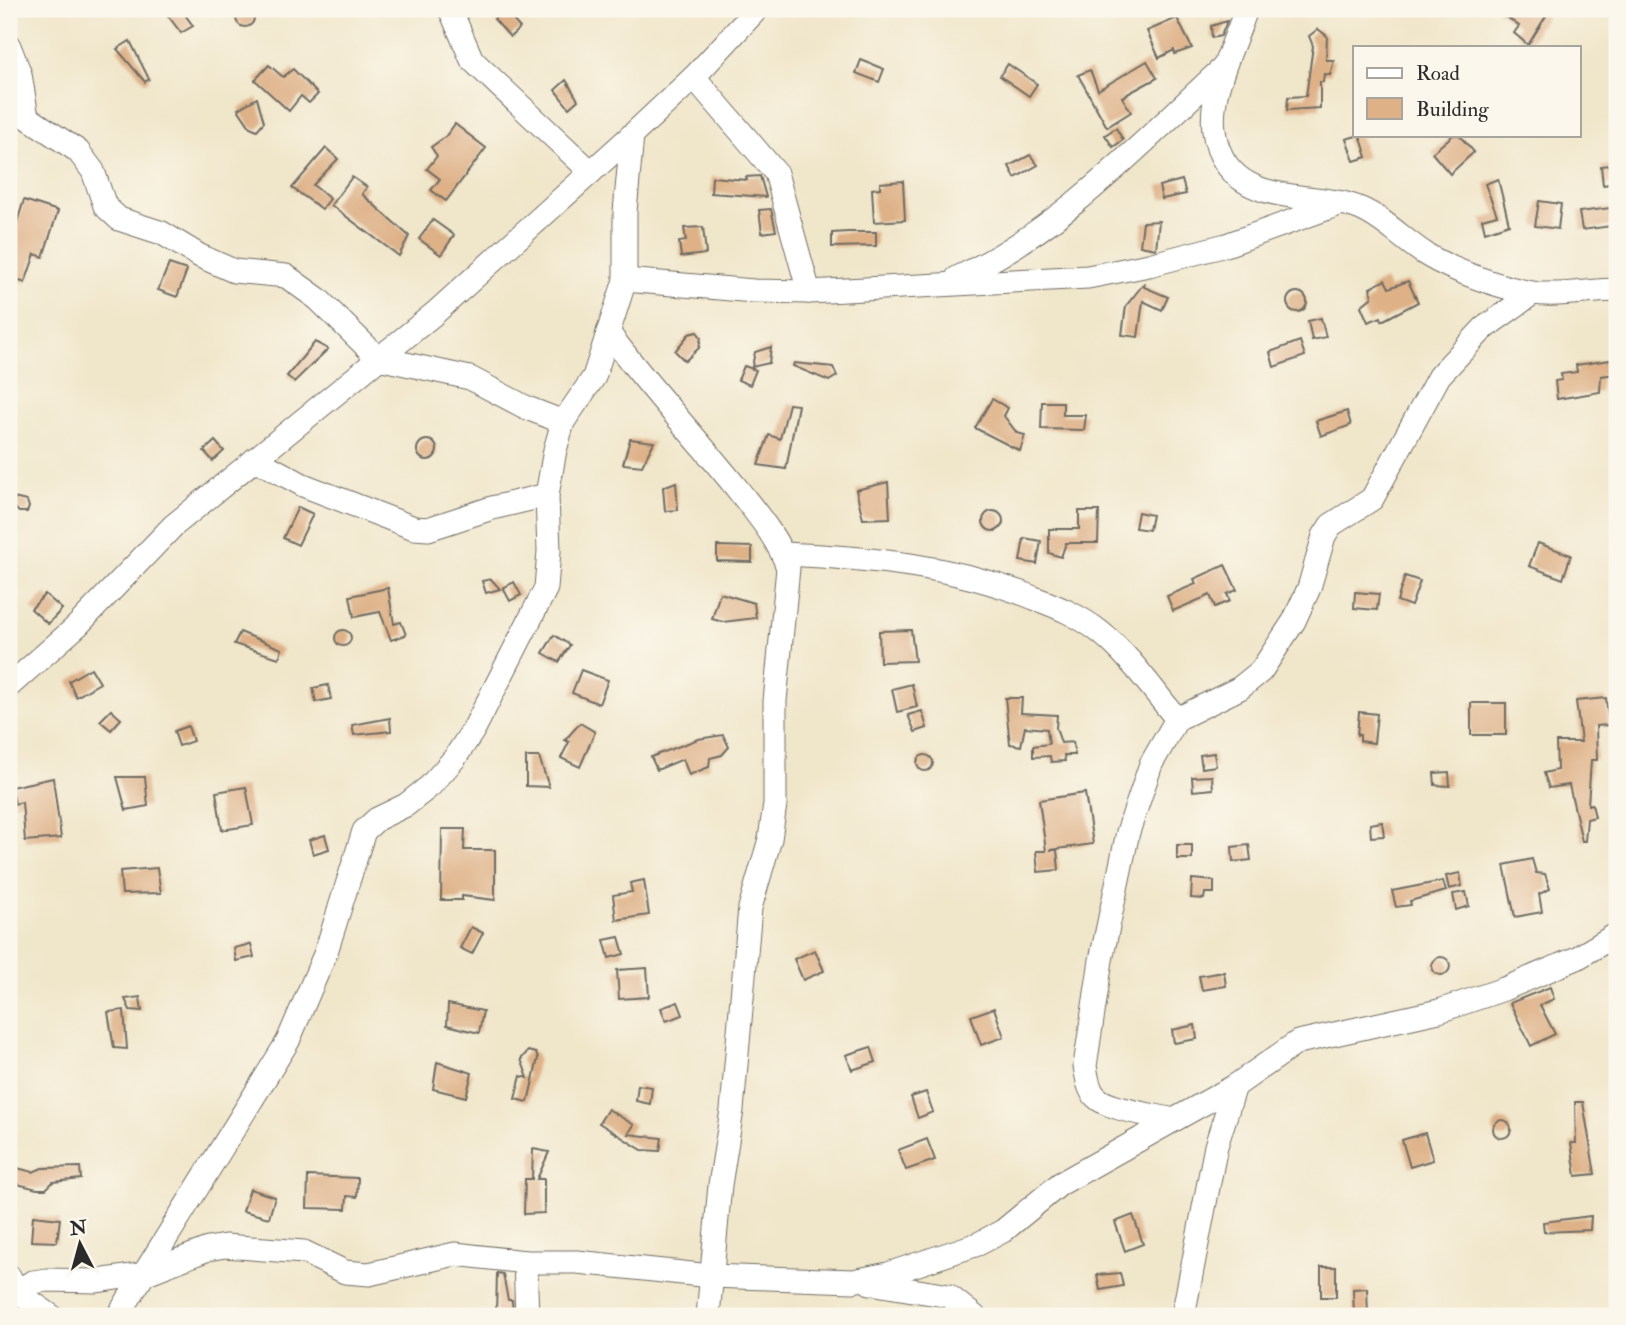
<svg xmlns="http://www.w3.org/2000/svg" width="1626" height="1325" font-family="'IM FELL Double Pica',serif">
<rect width="100%" height="100%" fill="#fbf7ec"/>
<filter id="ink" filterUnits="userSpaceOnUse"><feTurbulence type="fractalNoise" baseFrequency=".0143" numOctaves="2"/><feDisplacementMap in="SourceGraphic" scale="14" xChannelSelector="R" yChannelSelector="G"/><feConvolveMatrix kernelMatrix="1 2 1 2 8 2 1 2 1" color-interpolation-filters="sRGB"/></filter>
<filter id="wash" filterUnits="userSpaceOnUse"><feTurbulence type="fractalNoise" baseFrequency=".00686" numOctaves="4" result="noise"/><feDisplacementMap in="SourceGraphic" scale="28" xChannelSelector="R" yChannelSelector="G"/><feGaussianBlur stdDeviation="1.57" result="paint"/><feColorMatrix in="noise" values="0 0 0 0 0 0 0 0 0 0 0 0 0 0 0 0 0 1.4 0 .05"/><feComposite in="paint" operator="in"/></filter>
<g filter="url(#wash)">
<rect width="100%" height="100%" fill="#f0e6ca"/>
<g id="blocks">
<g fill="#deb187">
<circle cx="245" cy="18" r="9"/>
<path d="M163,9h18l12,17 -12,7z"/>
<path d="M1496,9h42l8,7 -18,29 -14,-12 5,-7z"/>
<path d="M504,10l16,18 -10,9 -16,-18z"/>
<path d="M1177,18l15,30 -17,6 -1,-4 -15,8 -12,-27z"/>
<path d="M1227,21l-6,15 -9,2 -1,-12z"/>
<path d="M1318,29l9,7 -1,24h8l-4,15 -6,-1 -1,8h-3v26l-33,2 1,-13 18,-1 7,-50 -4,-10z"/>
<path d="M130,41l19,38 -4,3 -28,-33z"/>
<path d="M861,60l23,9 -5,13 -23,-9z"/>
<path d="M1147,61l10,17 -35,19 9,15 -24,15 -29,-52 12,-5 8,20z"/>
<path d="M1008,64l29,20 -8,12 -29,-20z"/>
<path d="M269,65l14,12 10,-8 25,25 -9,9 -8,-7 -12,15 -34,-31z"/>
<path d="M566,80l12,20 -9,8 -14,-18z"/>
<path d="M257,98l7,24 -7,8 -7,-3 -12,-18z"/>
<path d="M455,124l31,24 -40,53 -15,-11 9,-11 -13,-10 10,-13 -6,-9 14,-10z"/>
<path d="M1116,128l7,12 -10,7 -8,-12z"/>
<path d="M1360,135l7,22 -13,4 -8,-22z"/>
<path d="M1453,135h6l15,17 -24,22 -18,-21z"/>
<path d="M326,148l12,11 -25,26 17,14 -8,10 -30,-21z"/>
<path d="M1030,155l8,10 -23,13 -6,-12z"/>
<path d="M1616,164l1,19 -14,2 -2,-19z"/>
<path d="M760,176l6,21 -55,-4 1,-16 35,3 -1,-3z"/>
<path d="M352,177l15,10 -5,7 47,42 -10,20 -68,-51z"/>
<path d="M1498,179l11,45 -24,8 -3,-13 15,-4 -12,-31z"/>
<path d="M1182,180l4,14 -24,5 -3,-13z"/>
<path d="M903,181l2,39 -31,2 -2,-33 8,-1v-5z"/>
<path d="M24,200l34,11 -15,46 -8,-3 -10,29 -16,-6v-30z"/>
<path d="M1539,201l22,3 -3,25 -23,-3z"/>
<path d="M1610,208l2,18 -30,4 -3,-18z"/>
<path d="M771,209l5,22 -14,2 -3,-23z"/>
<path d="M433,220l21,15 -13,20 -22,-16z"/>
<path d="M1159,221l-3,28 -16,-3 3,-24z"/>
<path d="M703,227l3,27 -25,3 -2,-15 7,-1 -2,-13z"/>
<path d="M848,232h28v14l-44,1v-14z"/>
<path d="M169,264l18,6 -10,27 -19,-7z"/>
<path d="M1385,280l4,8 19,-7 10,21 -36,19 -1,-4 -13,5 -7,-16 11,-9 -2,-9z"/>
<path d="M1145,282l-1,5 24,10 -6,13 -19,-9 -5,36 -16,-2 4,-29z"/>
<circle cx="1297" cy="302" r="10"/>
<path d="M1321,318l5,19 -14,3 -4,-19z"/>
<path d="M697,332l4,5 -2,11 -14,13 -10,-10 14,-17z"/>
<path d="M1300,341l5,15 -31,11 -4,-15z"/>
<path d="M315,342l13,7 -34,33 -7,-6z"/>
<path d="M771,347l-2,16 -17,4 3,-15z"/>
<path d="M1617,359v15l-16,2 -1,16 -43,7 -2,-18 7,-1 -1,-6 16,-2 -1,-7z"/>
<path d="M794,363l39,4 4,9 -8,5 -36,-15z"/>
<path d="M744,366l12,4 -6,15 -12,-5z"/>
<path d="M992,399l16,9 -4,8 13,17 8,2 -5,16 -45,-23z"/>
<path d="M1042,402h21v13h23l-2,15 -43,-1z"/>
<path d="M789,404l9,1 -12,64 -28,-4 11,-30 11,4z"/>
<path d="M1347,411l4,14 -30,11 -5,-15z"/>
<path d="M630,439l24,3 -12,24 -19,-2z"/>
<circle cx="427" cy="450" r="10"/>
<path d="M215,441l9,10 -11,10 -9,-10z"/>
<path d="M676,482l2,28 -13,1 -2,-24z"/>
<path d="M888,482l2,36 -27,1 -7,-29z"/>
<path d="M9,497l18,4 2,6 -2,5h-8l-10,-9z"/>
<path d="M298,507l15,7 -15,31 -15,-7z"/>
<circle cx="993" cy="521" r="10"/>
<path d="M1079,511h20l-1,32h-32l-5,14 -12,-4v-24h30z"/>
<path d="M1138,512l14,3 -3,15 -14,-2z"/>
<path d="M1024,538l17,3 -4,23 -17,-3z"/>
<path d="M1538,543l33,12 -8,24 -34,-13z"/>
<path d="M717,546l35,1v15l-35,-1z"/>
<path d="M1225,565l12,25 -10,4 3,7 -15,6 -5,-12 -37,16 -6,-15 29,-12 -2,-5z"/>
<path d="M1405,576l15,5 -9,25 -14,-5z"/>
<path d="M491,579l9,10 -14,4 -4,-12z"/>
<path d="M514,582l7,13 -11,6 -7,-13z"/>
<path d="M388,588l6,36 7,-2 5,13 -15,5 -11,-28 -26,5 -4,-21z"/>
<path d="M1355,592l24,2 -2,16 -23,-2z"/>
<path d="M720,593l34,10 2,15 -33,4 -11,-3z"/>
<path d="M45,594l17,15 -14,15 -17,-15z"/>
<path d="M911,630l4,31 -35,1 -1,-31z"/>
<circle cx="343" cy="638" r="8"/>
<path d="M240,632l42,17 -3,9 -45,-14z"/>
<path d="M554,635l16,10 -11,17 -16,-9z"/>
<path d="M91,668l9,15 -24,14 -7,-16z"/>
<path d="M581,670l27,10 -9,24 -27,-11z"/>
<path d="M912,684l5,23 -20,5 -5,-23z"/>
<path d="M328,685l3,14 -15,3 -3,-14z"/>
<path d="M1005,698h17l-1,15 36,2 -1,13 5,15 12,-1 2,13h-11l1,6 -14,1 -1,-6 -17,1v-11l16,-2 -2,-15 -22,-2 -4,19 -11,-2z"/>
<path d="M1606,698l3,27 -13,1 1,34h-6l-3,45 4,-1 3,13 -8,2 -2,22h-3l-13,-56 -20,3 -5,-15 13,-3 -1,-28h25l-5,-41z"/>
<rect x="1471" y="703" width="35" height="32"/>
<path d="M111,710l10,9 -10,11 -11,-9z"/>
<path d="M922,711l5,17 -12,4 -7,-17z"/>
<path d="M1359,712l18,2 -3,29 -14,-2v-6h-3z"/>
<path d="M390,718l1,13 -37,4 -2,-10z"/>
<path d="M580,723l15,9 -15,35 -19,-9 8,-16 -4,-2z"/>
<path d="M188,726l5,15 -14,5 -5,-15z"/>
<path d="M723,735l6,12 -7,8 -12,3 -1,9 -20,8 -6,-16 -26,11 -6,-13 47,-18z"/>
<path d="M1214,753l2,13 -14,2 -2,-13z"/>
<circle cx="925" cy="763" r="8"/>
<path d="M526,757h13l10,30 -23,-1z"/>
<path d="M1449,772l1,14 -15,-1 -1,-12z"/>
<path d="M1212,776l1,13 -20,2 -1,-14z"/>
<path d="M117,777h28l3,29 -22,4z"/>
<path d="M53,778l8,60 -36,3 -3,-39 -7,2 -4,-17z"/>
<path d="M246,787l7,38 -31,5 -6,-38z"/>
<path d="M1085,793l8,51 -43,6h7l2,20 -21,2 -2,-21h10l-7,-51z"/>
<path d="M1382,822l2,14 -13,1 -1,-13z"/>
<path d="M442,829h23l-1,21h31v50l-33,-4v4h-21z"/>
<path d="M325,835l4,14 -16,5 -4,-14z"/>
<rect x="1177" y="845" width="15" height="14"/>
<path d="M1249,845l2,15 -18,2 -1,-15z"/>
<path d="M1532,859l4,14 9,1 5,15 -11,5 3,18 -27,5 -11,-52z"/>
<path d="M157,868l4,25 -39,1 -2,-23z"/>
<path d="M1460,873l2,13 -13,3 -3,-13z"/>
<path d="M1192,879l22,2v12h-9l-1,6 -13,-1z"/>
<path d="M644,880l5,35 -33,5 -3,-25 19,-3 -2,-9z"/>
<path d="M1443,881l3,10 -36,10 1,4 -15,2 -4,-16z"/>
<path d="M1466,892l3,14 -13,4 -3,-16z"/>
<path d="M471,927l12,6 -11,21 -12,-6z"/>
<path d="M619,937l5,17 -15,4 -5,-18z"/>
<path d="M251,944l3,13 -18,4 -2,-13z"/>
<path d="M815,950l9,21 -21,9 -9,-21z"/>
<circle cx="1441" cy="966" r="9"/>
<path d="M647,968l2,29 -30,2 -2,-29z"/>
<path d="M1224,972l2,14 -24,4 -3,-14z"/>
<path d="M1550,987l4,12 -14,6 15,29 -24,12 -21,-43z"/>
<path d="M140,997l2,14 -12,-1 -5,-11z"/>
<path d="M678,1002l5,13 -17,6 -5,-13z"/>
<path d="M448,1004l35,7 -4,22 -32,-8z"/>
<path d="M994,1008l10,29 -23,8 -10,-29z"/>
<path d="M124,1010l3,39 -13,-1 -6,-36z"/>
<path d="M1195,1025l2,14 -23,4 -2,-13z"/>
<path d="M871,1047l5,15 -24,8 -6,-15z"/>
<path d="M528,1051l8,2 2,5 -10,44 -13,-3 6,-23 7,2 -7,-19z"/>
<path d="M437,1062l35,11 -6,24 -33,-8z"/>
<path d="M638,1085l14,2 -2,17 -14,-3z"/>
<path d="M926,1092l7,20 -15,6 -7,-21z"/>
<path d="M1575,1102h8l12,72 -19,2 -5,-33h5z"/>
<path d="M608,1109l26,16 -6,9 34,4 -2,13 -18,-1 -43,-27z"/>
<circle cx="1502" cy="1129" r="9"/>
<path d="M1425,1133l8,27 -23,7 -8,-27z"/>
<path d="M927,1139l8,21 -29,10 -8,-20z"/>
<path d="M533,1149l16,3 -12,27h7v34l-20,1 1,-35h7z"/>
<path d="M9,1166l24,6 9,-4 38,-1 1,12 -28,3 -7,7h-9l-28,-7z"/>
<path d="M308,1176l50,2 -1,19 -10,-1 -1,13 -39,-1z"/>
<path d="M250,1189l25,8 -6,21 -26,-7z"/>
<path d="M1133,1215l10,29 -18,7 -10,-29z"/>
<path d="M33,1216l27,3 -3,23 -26,-1z"/>
<path d="M1591,1216l-1,14 -46,2 -1,-10z"/>
<rect x="1321" y="1267" width="15" height="30"/>
<path d="M497,1273l6,1 5,26h4l1,16h-17z"/>
<path d="M1120,1273l3,13 -23,4 -3,-15z"/>
<path d="M1367,1288l1,28h-14l-1,-27z"/>
</g>
</g>
</g>
<g filter="url(#ink)">
<use href="#blocks" fill-opacity="0" stroke="#706c63" stroke-width="2"/>
<g fill="none" stroke-linecap="round" stroke-linejoin="round">
<g stroke="#706c63" stroke-width="25">
<g id="minor">
<path d="M450,9l22,51 119,112"/>
<path d="M1246,9c-14,45 -49,100 -24,148 27,51 95,33 139,52 25,11 43,32 66,46 26,16 75,33 105,38 26,4 58,-3 85,-3"/>
<path d="M9,46l11,28 7,43 51,34 15,20 12,35 14,13 43,14 38,23 34,15 52,5 32,23 60,59 92,20 57,30 36,14"/>
<path d="M694,77l82,96 33,119"/>
<path d="M957,278c104,-48 183,-134 266,-210"/>
<path d="M625,280l129,11 55,1 279,-15 61,-12 77,-20 116,-42"/>
<path d="M1533,293l-49,35 -45,48 -67,123 -41,26 -7,11 -15,52 -15,33 -33,50 -21,17 -63,31 -26,45 -23,68 -27,128 -16,106c2,10 3,24 11,31 12,13 60,18 78,23l61,-34 63,-44 141,-31 65,-22 73,-31 40,-24"/>
<path d="M608,332c41,56 88,105 131,159 18,23 40,49 49,77l-13,133v103l-5,35 -20,69 -18,202 -12,75 -12,131"/>
<path d="M255,459l48,26 111,43 14,1 64,-21 55,-13"/>
<path d="M784,554c87,4 168,11 250,44 24,9 46,18 66,34 30,24 52,57 77,87"/>
<path d="M9,686l68,-60 96,-100 262,-213 197,-178 62,-58 63,-68"/>
<path d="M525,1262l2,54"/>
<path d="M9,1276l8,16 34,24"/>
<path d="M870,1283l79,13 25,20"/>
<path d="M9,1294l24,-12 14,-2 50,1 47,-7 64,-25 17,-3 79,6 41,20 24,2 86,-20 70,8h52l134,14 142,5 35,-7 90,-30 25,-13 57,-47 114,-64"/>
<path d="M118,1316l170,-275 38,-89 38,-121 13,-12 29,-14 24,-19 24,-27 20,-30 72,-141 3,-37 -2,-56 8,-45 8,-28 31,-45 31,-97v-68l7,-77"/>
<path d="M1183,1316l33,-170 19,-60"/>
</g>
</g>
<use href="#minor" stroke="#fff" stroke-width="23"/>
</g>
</g>
<rect width="1626" height="1325" fill="none" stroke="#fbf7ec" stroke-width="35"/>
<rect x="1353" y="46" width="228" height="91" fill="#fbf7ec" stroke="#a8a59f" stroke-width="2"/>
<rect x="1367" y="68" width="35" height="10" fill="#ffffff" stroke="#a8a59f" stroke-width="2"/>
<text x="1416" y="80" font-size="21" fill="#2b2b2b">Road</text>
<rect x="1367" y="98" width="35" height="21" fill="#deb187" stroke="#a8a59f" stroke-width="2"/>
<text x="1416" y="116" font-size="21" fill="#2b2b2b">Building</text>
<g transform="translate(80 1244) rotate(354)" stroke="#fbf7ec" stroke-width="5" paint-order="stroke">
<path d="M0-5L12 26L0 18L-12 26Z" fill="#2b2b2b"/>
<text y="-10" font-size="19" font-weight="bold" text-anchor="middle" fill="#2b2b2b">N</text>
</g>
</svg>
